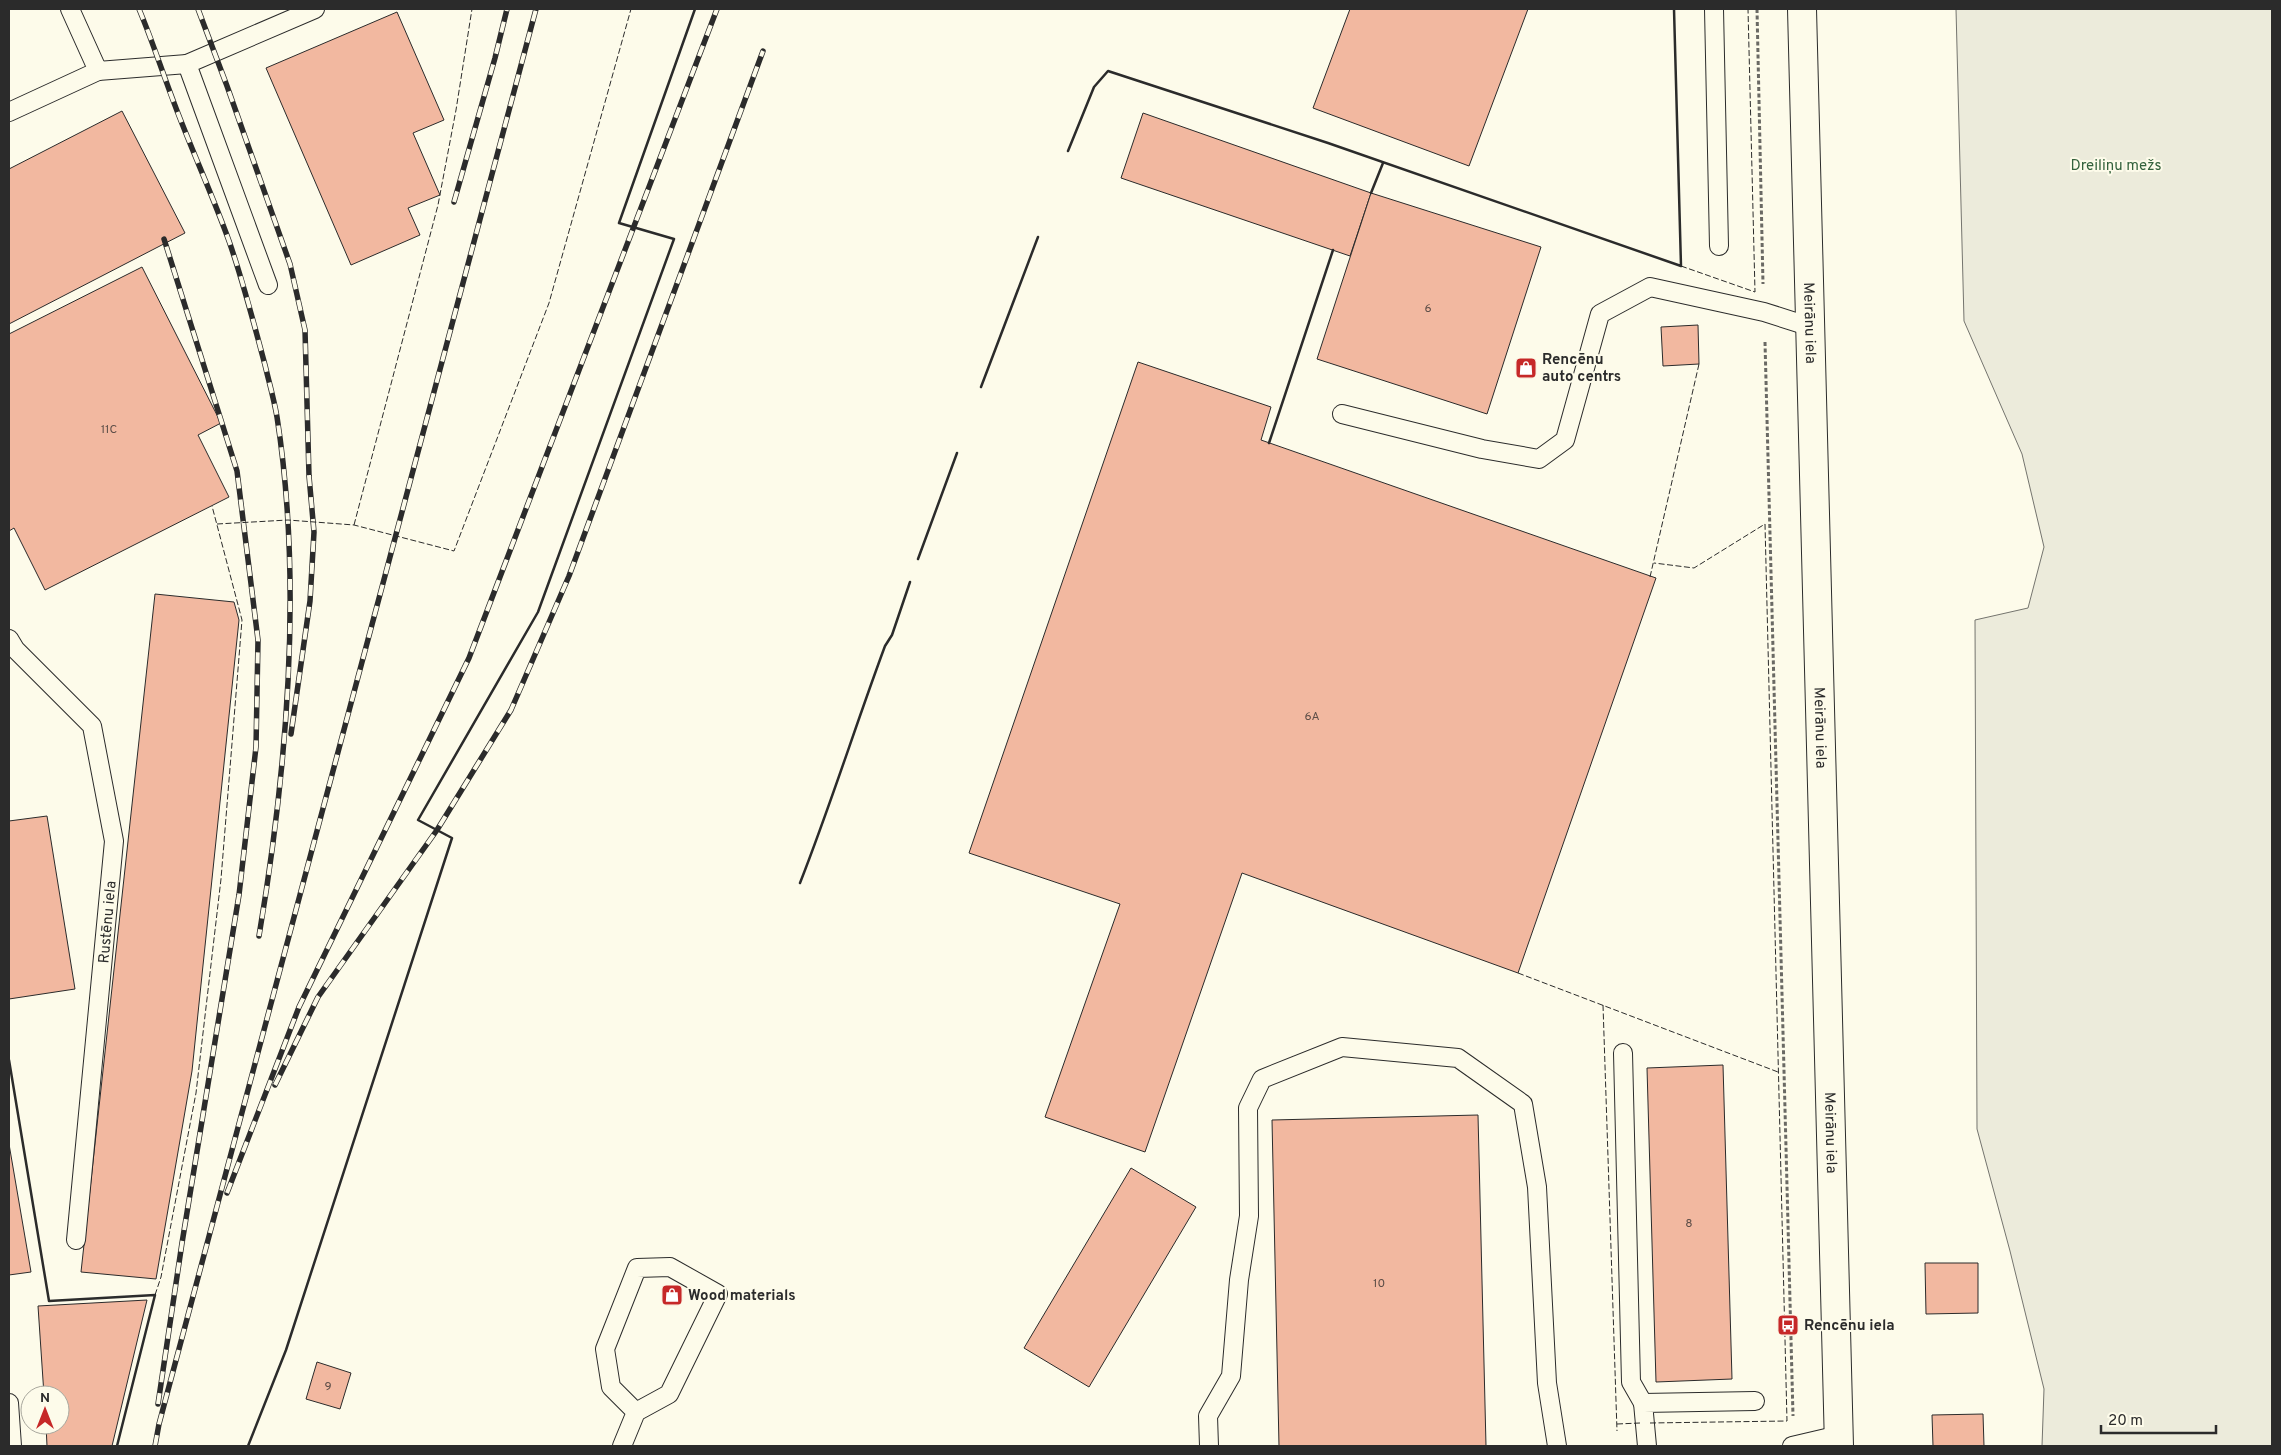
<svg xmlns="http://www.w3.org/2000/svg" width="2281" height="1455" font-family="Overpass,sans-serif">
<rect width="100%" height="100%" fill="#fdfbea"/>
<path fill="#ecebdb" stroke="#74746e" d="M1956,9h316v1437h-230l2,-57 -34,-138 -33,-122 -2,-509 53,-12 16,-61 -22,-93 -58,-133z"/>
<g fill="#f2b8a0" stroke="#2b2b2b">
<path d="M1350,9h178l-59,157 -156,-58z"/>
<path d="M397,12l47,108 -31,13 27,62 -32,13 12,27 -69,30 -85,-197z"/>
<path d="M122,111l63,122 -176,91v-155z"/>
<path d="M1143,113l228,80 -21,63 -229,-78z"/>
<path d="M1371,193l170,54 -54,167 -170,-55z"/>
<path d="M142,267l79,156 -23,12 31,62 -184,93 -31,-62 -5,3v-197z"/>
<path d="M1698,325l1,39 -36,2 -2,-39z"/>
<path d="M1138,362l133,45 -10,33 395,138 -138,395 -276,-100 -97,279 -100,-35 75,-213 -151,-51z"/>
<path d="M155,594l79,8 5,18 -47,451 -36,208 -75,-7z"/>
<path d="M47,816l28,173 -66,10v-178z"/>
<path d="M1723,1065l9,314 -76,3 -9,-314z"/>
<path d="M1478,1115l8,331h-207l-7,-326z"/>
<path d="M9,1144l22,128 -22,3z"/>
<path d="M1131,1168l65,39 -107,180 -65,-39z"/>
<path d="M1925,1263h53v50l-52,1z"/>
<path d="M147,1300l-35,146h-65l-1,-21h14v-30h-16l-6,-89z"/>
<path d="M317,1362l34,11 -11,36 -34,-10z"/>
<path d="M1983,1414l1,32h-51l-1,-31z"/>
</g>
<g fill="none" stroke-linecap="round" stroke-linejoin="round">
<g stroke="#2b2b2b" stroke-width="20">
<g id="lane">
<path d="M70,9l28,62 89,-7"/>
<path d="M1714,9l5,237"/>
<path d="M9,112l89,-41"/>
<path d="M268,285l-81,-221 128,-55"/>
<path d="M1342,414l140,35 57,10 26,-19 35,-126 50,-27 114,25 47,15"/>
<path d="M9,639l6,10 77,77 22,115 -38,399"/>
<path d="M1623,1053l8,329 12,21"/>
<path d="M9,1403l3,43"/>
<path d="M622,1446l14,-34 33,-18 49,-100 -48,-27 -33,1 -32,81 6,38 25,25"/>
<path d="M1209,1446l-1,-30 23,-40 8,-96 10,-64 -1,-108 14,-29 80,-32 116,11 65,46 14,83 10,196 10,63"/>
<path d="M1647,1446l-4,-43 112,-2"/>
<path d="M1792,1446l47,-11"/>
</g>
</g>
<g stroke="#2b2b2b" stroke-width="30">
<g id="street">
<path id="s1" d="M1802,9l37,1437"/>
</g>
</g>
<g stroke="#6a6964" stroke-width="3" stroke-dasharray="4 2.5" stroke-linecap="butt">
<path d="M1757,9l6,275"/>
<path d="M1765,342l28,1074"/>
</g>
<use href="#lane" stroke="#fdfbea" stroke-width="18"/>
<use href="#street" stroke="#fdfbea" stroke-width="28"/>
<g stroke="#2b2b2b" stroke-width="5.5">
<g id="rail">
<path d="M139,9c16,38 28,78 44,117 15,38 32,76 46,115 14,40 25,83 36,124 4,17 9,34 12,52 26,167 10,353 -18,519"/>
<path d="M198,9l29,77 63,178 15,66 4,146 5,56 -4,69 -19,133"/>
<path d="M454,202l41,-144 12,-49"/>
<path d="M275,1085l43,-88 119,-167 74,-120 58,-134 194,-525"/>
<path d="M227,1193l72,-186 170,-349 248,-649"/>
<path d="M158,1404l24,-161 57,-348 17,-148 2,-107 -21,-169 -73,-232"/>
<path d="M155,1446l4,-22 377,-1415"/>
</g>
</g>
<use href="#rail" stroke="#fdfbea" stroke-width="4" stroke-dasharray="11" stroke-linecap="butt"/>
<g stroke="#2b2b2b" stroke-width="1" stroke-dasharray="6 2.5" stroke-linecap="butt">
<path d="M1681,266l74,26 -7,-283"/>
<path d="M217,524l71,-4 66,5 100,26 95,-248 82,-294"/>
<path d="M354,525l84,-320 18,-95 16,-101"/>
<path d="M1650,577l49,-213"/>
<path d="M1518,973l260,99"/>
<path d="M1603,1005l14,426"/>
<path d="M155,1295l6,-18 35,-184 25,-214 21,-259 -30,-114"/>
<path d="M1650,1423l137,-2 -22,-897 -71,44 -40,-5"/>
<path d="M1617,1424l23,-1"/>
</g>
<g stroke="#2b2b2b" stroke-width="2.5">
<path d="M1068,151l26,-64 14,-16 220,72 353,123 -7,-257"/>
<path d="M1371,193l12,-30"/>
<path d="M981,387l57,-150"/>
<path d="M1269,443l64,-193"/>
<path d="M918,559l39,-106"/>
<path d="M800,883c31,-79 56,-159 85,-237l7,-11 18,-53"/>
<path d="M9,1060l40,241 106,-6 -38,151"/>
<path d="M248,1446l38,-96 166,-512 -34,-18 120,-208 136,-373 -55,-16 76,-214"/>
</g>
</g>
<defs>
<g id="shop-square" transform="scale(1.125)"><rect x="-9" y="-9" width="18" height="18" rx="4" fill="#c62828" stroke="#fdfbea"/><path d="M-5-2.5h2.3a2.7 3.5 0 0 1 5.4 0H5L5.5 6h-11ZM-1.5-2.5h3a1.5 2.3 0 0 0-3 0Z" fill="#fff"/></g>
<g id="bus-square" transform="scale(1.125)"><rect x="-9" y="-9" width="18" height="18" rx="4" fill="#c62828" stroke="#fdfbea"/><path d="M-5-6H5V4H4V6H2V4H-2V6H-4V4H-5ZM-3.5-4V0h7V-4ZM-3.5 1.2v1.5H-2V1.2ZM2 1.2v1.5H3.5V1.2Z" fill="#fff"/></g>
</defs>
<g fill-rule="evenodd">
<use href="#shop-square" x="1526" y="368"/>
<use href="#shop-square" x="672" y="1295"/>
<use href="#bus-square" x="1788" y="1325"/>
</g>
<g text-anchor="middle" stroke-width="4" stroke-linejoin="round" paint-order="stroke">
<g font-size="12" fill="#5d4e48">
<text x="1428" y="312">6</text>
<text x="109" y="433">11C</text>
<text x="1312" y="720">6A</text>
<text x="1689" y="1227">8</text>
<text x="1379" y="1287">10</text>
<text x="328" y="1390">9</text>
</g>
<g font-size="15" fill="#34623c" stroke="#fdfbea">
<text x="2116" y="170">Dreiliņu mežs</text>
</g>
<g font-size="15" fill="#2b2b2b" stroke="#fdfbea">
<text dy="5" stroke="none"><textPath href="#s1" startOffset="314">Meirānu iela</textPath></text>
<text dy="5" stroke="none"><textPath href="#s1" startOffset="719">Meirānu iela</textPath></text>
<text transform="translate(107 922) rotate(-85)" y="5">Rustēnu iela</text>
<text dy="5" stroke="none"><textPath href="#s1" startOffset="1124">Meirānu iela</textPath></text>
</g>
<g font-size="15" font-weight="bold" fill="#2b2b2b" stroke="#fdfbea" text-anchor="start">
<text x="1542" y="364">Rencēnu<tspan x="1542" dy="17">auto centrs</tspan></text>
<text x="688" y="1300">Wood materials</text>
<text x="1804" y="1330">Rencēnu iela</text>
</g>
</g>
<rect width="2281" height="1455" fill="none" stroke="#2b2b2b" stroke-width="20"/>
<g transform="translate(45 1410)"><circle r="24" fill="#fdfbea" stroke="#a9a89e"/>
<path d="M0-4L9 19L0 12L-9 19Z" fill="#c62828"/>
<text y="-8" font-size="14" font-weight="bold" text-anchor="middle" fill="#2b2b2b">N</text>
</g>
<path d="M2101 1425v8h115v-8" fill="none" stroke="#2b2b2b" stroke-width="2.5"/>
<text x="2108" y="1425" font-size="15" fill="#2b2b2b" stroke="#fdfbea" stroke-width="4" paint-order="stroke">20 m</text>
</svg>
